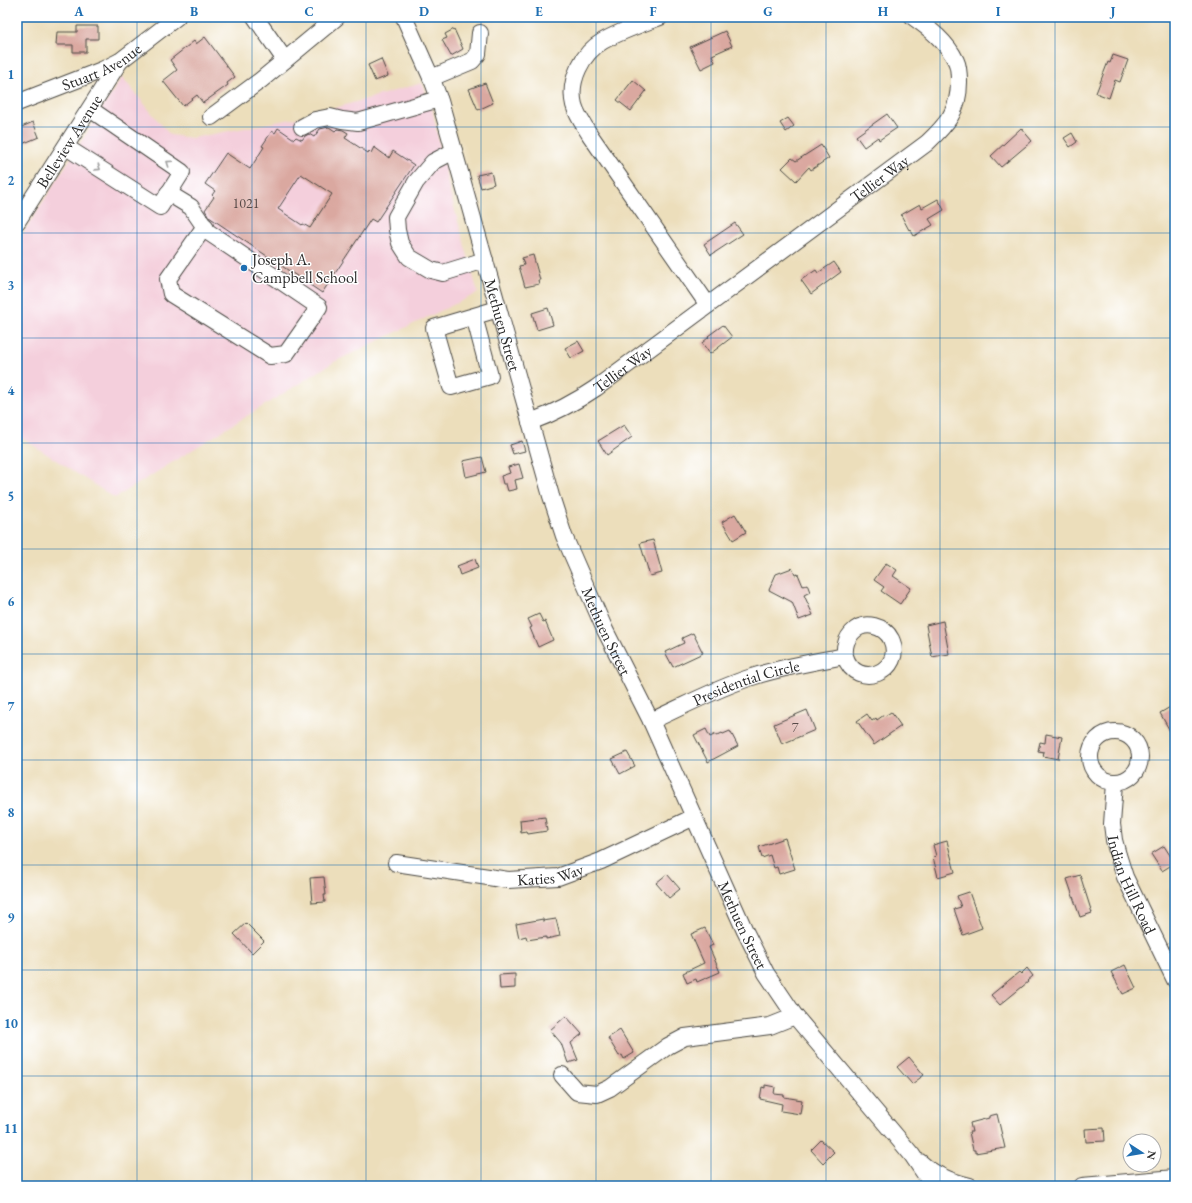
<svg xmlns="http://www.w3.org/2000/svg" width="1192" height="1203" font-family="'EB Garamond',serif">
<rect width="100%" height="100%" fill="#fff"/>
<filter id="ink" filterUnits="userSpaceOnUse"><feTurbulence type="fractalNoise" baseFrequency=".025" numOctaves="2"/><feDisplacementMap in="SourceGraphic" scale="8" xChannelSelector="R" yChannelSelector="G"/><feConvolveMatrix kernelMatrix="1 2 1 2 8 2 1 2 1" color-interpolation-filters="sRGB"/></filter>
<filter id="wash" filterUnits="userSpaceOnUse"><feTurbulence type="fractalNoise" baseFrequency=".012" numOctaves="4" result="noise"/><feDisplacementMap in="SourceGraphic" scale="16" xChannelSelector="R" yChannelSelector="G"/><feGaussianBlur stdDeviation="0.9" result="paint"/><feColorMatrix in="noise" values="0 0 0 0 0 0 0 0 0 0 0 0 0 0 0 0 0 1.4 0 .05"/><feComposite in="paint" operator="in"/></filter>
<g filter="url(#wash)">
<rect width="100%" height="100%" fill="#ecdebb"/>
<path fill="#f4cfdc" d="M122,77l48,58 22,3 115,-22 115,-33 10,26 18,84 28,100 -144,69 -219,136 -98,-63v-192z"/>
<g id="blocks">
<g fill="#daa8a0" fill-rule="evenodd">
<path d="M77,26h21v13h-12v13h-13v-7h-17l1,-13h20z"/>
<path d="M454,29l9,20 -12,7 -9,-16 5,-2 -2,-4z"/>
<path d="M725,31l7,15 -20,9 3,7 -14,7 -11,-22z"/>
<path d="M205,37l30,40 -8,6 1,2 -25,18 -6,-8 -14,11 -20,-25 14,-11 -7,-10 24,-19 2,3z"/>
<path d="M1113,55l15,5 -8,22 -5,-2 -6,18 -13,-5 12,-31 2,1z"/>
<path d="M381,59l7,17 -13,5 -7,-16z"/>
<path d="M633,80l13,11 -15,20 -14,-11z"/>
<path d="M485,83l8,20 -15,7 -9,-21z"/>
<path d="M887,114l10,14 -18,12 -1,-3 -14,10 -8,-11z"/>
<path d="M788,118l6,8 -8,6 -6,-9z"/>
<path d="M33,122l6,15 -22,9v-17z"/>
<path d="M329,127l6,4 2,-2 6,1 5,3 -3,5 23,15 1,-2 2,2 3,-6 15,11 4,-7 21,14 -38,57 -5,-3 -49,74 -113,-76 -4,-7 9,-13 -2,-2 3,-4 -10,-7 21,-31 24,16 14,-22 -2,-1 10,-15 3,2 3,-5 16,11 2,-2 6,3 3,-4 4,-2 5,3 6,-8zM301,174l31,20 -22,34 -7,-4 -1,1 -24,-16z"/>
<path d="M1021,128l11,13 -31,26 -10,-11z"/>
<path d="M1072,133l5,9 -7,5 -6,-9z"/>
<path d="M821,145l8,13 -18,12 -2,-3 -13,14 -14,-13 10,-10 4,3z"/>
<path d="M491,172l3,12 -13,4 -4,-13z"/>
<path d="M938,199l6,11 -15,9 4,6 -19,11 -4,-7 -1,1 -8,-15 19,-11 2,4z"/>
<path d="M735,223l8,11 -32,21 -7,-11z"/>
<path d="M533,255l7,25h-2l1,4 -14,3 -6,-21 5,-1 -2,-7z"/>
<path d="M834,262l7,10 -30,22 -10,-14 15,-10 2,3z"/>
<path d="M548,308l5,17 -16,5 -5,-17z"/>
<path d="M723,325l9,12 -22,17 -8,-11 7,-6 -1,-1z"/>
<path d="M578,341l6,10 -13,7 -6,-10z"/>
<path d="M624,425l8,12 -25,18 -9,-14z"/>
<path d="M522,441l3,10 -12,3 -3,-9z"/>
<path d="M482,457l4,15 -20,5 -3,-16z"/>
<path d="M519,464l4,14 -8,2 2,9 -9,2 -2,-7h-3l-2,-8 9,-3 -2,-6z"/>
<path d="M735,514l11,18 -13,8 -11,-18z"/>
<path d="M653,540l9,33 -12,3 -10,-33z"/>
<path d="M475,559l3,9 -18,7 -3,-9z"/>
<path d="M886,563l11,7 -4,6 18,12 -11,16 -19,-13 3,-4 -10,-7z"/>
<path d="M792,568l3,7 3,-1 5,12 4,-2 3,8 -6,3 9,20 -14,5 -7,-18 -23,-12 7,-16z"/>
<path d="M539,614l4,8 2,-1 8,19 -15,7 -8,-19 2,-1 -4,-8z"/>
<path d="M943,621l6,33 -17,3 -6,-32z"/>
<path d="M693,633l10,20 -30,14 -8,-15 19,-9 -2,-5z"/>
<path d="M1172,706l3,5v29l-15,-27z"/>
<path d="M807,710l8,20 -33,14 -8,-20z"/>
<path d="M891,712l10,14 -27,19 -17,-24 10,-7 5,7 4,-3 1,2 7,-5 1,1z"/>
<path d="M706,729l4,8 6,-3v2l6,-3 1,1 7,-3 8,15 -30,16 -14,-27z"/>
<path d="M1046,734l16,3 -4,22 -15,-3 1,-4 -6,-1 2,-9 5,1z"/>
<path d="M627,752l8,14 -15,8 -8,-15z"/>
<path d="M545,817l2,14 -19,3 -1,-2 -6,1 -1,-13z"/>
<path d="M785,838l10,31 -16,5 -2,-7 -3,1 -4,-13 -8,3 -3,-11z"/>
<path d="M947,841l8,31 -17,5 -5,-20 3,-1 -3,-11z"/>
<path d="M1164,846l11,17 -13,8 -11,-17z"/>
<path d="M667,874l13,15 -11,9 -13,-15z"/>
<path d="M1080,875l12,38 -12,4 -13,-38z"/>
<path d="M324,877l2,18h-2l1,7 -13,1 -2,-25z"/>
<path d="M969,892l13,36 -19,7 -9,-26 7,-2 -4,-11z"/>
<path d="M543,919v2l13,-2 4,17 -14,3v-2l-19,3 -1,-4 -7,2 -3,-14z"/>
<path d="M246,923l18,18 -12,12 -18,-19z"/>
<path d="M705,928l8,17 -4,2 11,25 -23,10 -1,-3 -9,4 -4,-10 21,-10 -13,-29z"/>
<path d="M1125,965l11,23 -13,6 -12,-22z"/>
<path d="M1027,968l6,8 -6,5 1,1 -28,23 -9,-10 28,-23 2,2z"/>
<path d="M515,974v14l-15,1 -1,-14z"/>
<path d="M566,1016l16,18 -11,9 7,17 -10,3 -7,-20 -11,-13z"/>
<path d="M620,1030l14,23 -10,6 -2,-4 -3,1 -11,-18z"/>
<path d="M909,1057l15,18 -12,9 -15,-17z"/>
<path d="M765,1085l10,2 -1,7 10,1v2l18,3 -2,14 -19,-3 1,-7 -22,-5 2,-12 3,1z"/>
<path d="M997,1114l8,34 -30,5v-3h-2l-4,-18h3l-2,-9 19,-5v-2z"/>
<path d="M1104,1128l1,13 -19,1 -1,-13z"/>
<path d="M821,1140l13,12 -11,11 -12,-13z"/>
</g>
</g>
</g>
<g filter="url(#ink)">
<use href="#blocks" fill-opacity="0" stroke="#484641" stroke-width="1"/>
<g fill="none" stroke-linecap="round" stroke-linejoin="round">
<g stroke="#484641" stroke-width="18">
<g id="minor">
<path d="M255,17l30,43"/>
<path id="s1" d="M404,17l29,65 7,19 111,395 13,40 41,94 46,91 94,210 21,42 29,43 117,139 21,31"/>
<path d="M660,17c-19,7 -39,14 -57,24 -21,12 -35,40 -29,64 3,11 10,20 16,30l118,170"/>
<path d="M431,78l41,-17 6,-7 2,-21"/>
<path id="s2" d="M17,103l85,-33 18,-9 57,-44"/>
<path d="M211,117l50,-37 76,-63"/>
<path d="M302,127l13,-7 15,-3 12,3 16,2 81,-23"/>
<path d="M66,147l94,60 22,-35 -92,-63"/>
<path d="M454,151l-21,11 -17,20 -20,35 1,13 3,13 9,14 22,13 12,3 42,-13"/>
<path d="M168,193l23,14 17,25 111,75 -33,47 -16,2 -99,-62 -3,-15 37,-53"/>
<path id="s3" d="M17,222l103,-161"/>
<path d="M474,316l16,60 -39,11 -17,-59 64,-19"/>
<path id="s4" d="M530,422c25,-9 44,-19 66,-34l331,-245c20,-19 32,-32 32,-61 0,-6 0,-15 -3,-21 -9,-19 -26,-32 -43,-44"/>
<path id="s5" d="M651,721c33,-15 66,-33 101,-44 30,-10 62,-15 93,-21 11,36 61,15 46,-17 -3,-6 -9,-11 -17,-13 -18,-4 -31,12 -29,30"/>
<circle cx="1115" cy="757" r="25"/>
<path id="s6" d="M1115,783l-3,41 2,16 4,15 7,22 50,103"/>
<path id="s7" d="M396,863l112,17 50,-3 43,-16 93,-44"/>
<path d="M562,1075l15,17 20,2 13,-6 58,-42 17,-9 85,-11 25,-10"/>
<path d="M920,1162c14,13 33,20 50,24"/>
<path d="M1082,1186l93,-8"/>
</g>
</g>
<use href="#minor" stroke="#fff" stroke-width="16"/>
</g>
<defs><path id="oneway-chevron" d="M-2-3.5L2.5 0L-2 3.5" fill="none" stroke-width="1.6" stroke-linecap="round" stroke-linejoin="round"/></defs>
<g stroke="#a0a0a0">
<use href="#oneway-chevron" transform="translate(169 163) rotate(-146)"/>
<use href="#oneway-chevron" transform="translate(98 168) rotate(33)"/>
</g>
</g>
<path fill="none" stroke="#1f6fb2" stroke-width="1" stroke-opacity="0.55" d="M137,17v1169M252,17v1169M366,17v1169M481,17v1169M596,17v1169M711,17v1169M826,17v1169M940,17v1169M1055,17v1169M17,127h1158M17,233h1158M17,338h1158M17,443h1158M17,549h1158M17,654h1158M17,760h1158M17,865h1158M17,970h1158M17,1076h1158"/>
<circle fill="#1f6fb2" stroke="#fff" stroke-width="1.5" cx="244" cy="268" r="4"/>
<g text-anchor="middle" stroke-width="3" stroke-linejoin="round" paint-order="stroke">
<g font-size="14" fill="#574a48">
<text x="246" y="208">1021</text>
<text x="795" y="732">7</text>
</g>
<g font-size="16" fill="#2b2b2b" stroke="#fff">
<text dy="6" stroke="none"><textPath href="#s2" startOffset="92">Stuart Avenue</textPath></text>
<text dy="6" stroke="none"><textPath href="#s3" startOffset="96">Belleview Avenue</textPath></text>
<text dy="6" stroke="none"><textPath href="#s4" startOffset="427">Tellier Way</textPath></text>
<text dy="6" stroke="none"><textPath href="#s1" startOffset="324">Methuen Street</textPath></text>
<text dy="6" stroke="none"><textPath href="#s4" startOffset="107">Tellier Way</textPath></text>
<text dy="6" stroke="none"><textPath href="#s1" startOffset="648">Methuen Street</textPath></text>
<text dy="6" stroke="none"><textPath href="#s5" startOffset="103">Presidential Circle</textPath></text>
<text dy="6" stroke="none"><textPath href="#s7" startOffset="156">Katies Way</textPath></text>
<text dy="6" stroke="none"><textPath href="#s6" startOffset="105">Indian Hill Road</textPath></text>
<text dy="6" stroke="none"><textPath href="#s1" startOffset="972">Methuen Street</textPath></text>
</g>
<g font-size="16" fill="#2b2b2b" stroke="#fff" text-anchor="start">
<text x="252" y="265">Joseph A.<tspan x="252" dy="18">Campbell School</tspan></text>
</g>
</g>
<rect width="1192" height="1203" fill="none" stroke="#fff" stroke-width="44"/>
<g transform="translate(1142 1153) rotate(102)"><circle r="19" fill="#ffffff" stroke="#aaaaaa"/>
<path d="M0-3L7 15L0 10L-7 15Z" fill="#1f6fb2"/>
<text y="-6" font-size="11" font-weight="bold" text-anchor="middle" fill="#2b2b2b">N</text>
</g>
<rect x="22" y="22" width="1148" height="1159" fill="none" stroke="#1f6fb2" stroke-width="1.5"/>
<g font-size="13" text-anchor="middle" font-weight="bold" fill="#1f6fb2">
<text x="79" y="16">A</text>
<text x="194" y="16">B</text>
<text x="309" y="16">C</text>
<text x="424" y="16">D</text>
<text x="539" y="16">E</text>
<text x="653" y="16">F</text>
<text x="768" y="16">G</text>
<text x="883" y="16">H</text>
<text x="998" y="16">I</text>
<text x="1113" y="16">J</text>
<text x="11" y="79">1</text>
<text x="11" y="185">2</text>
<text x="11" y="290">3</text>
<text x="11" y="395">4</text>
<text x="11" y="501">5</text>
<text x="11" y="606">6</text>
<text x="11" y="711">7</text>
<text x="11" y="817">8</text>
<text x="11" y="922">9</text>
<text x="11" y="1028">10</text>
<text x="11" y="1133">11</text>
</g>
</svg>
